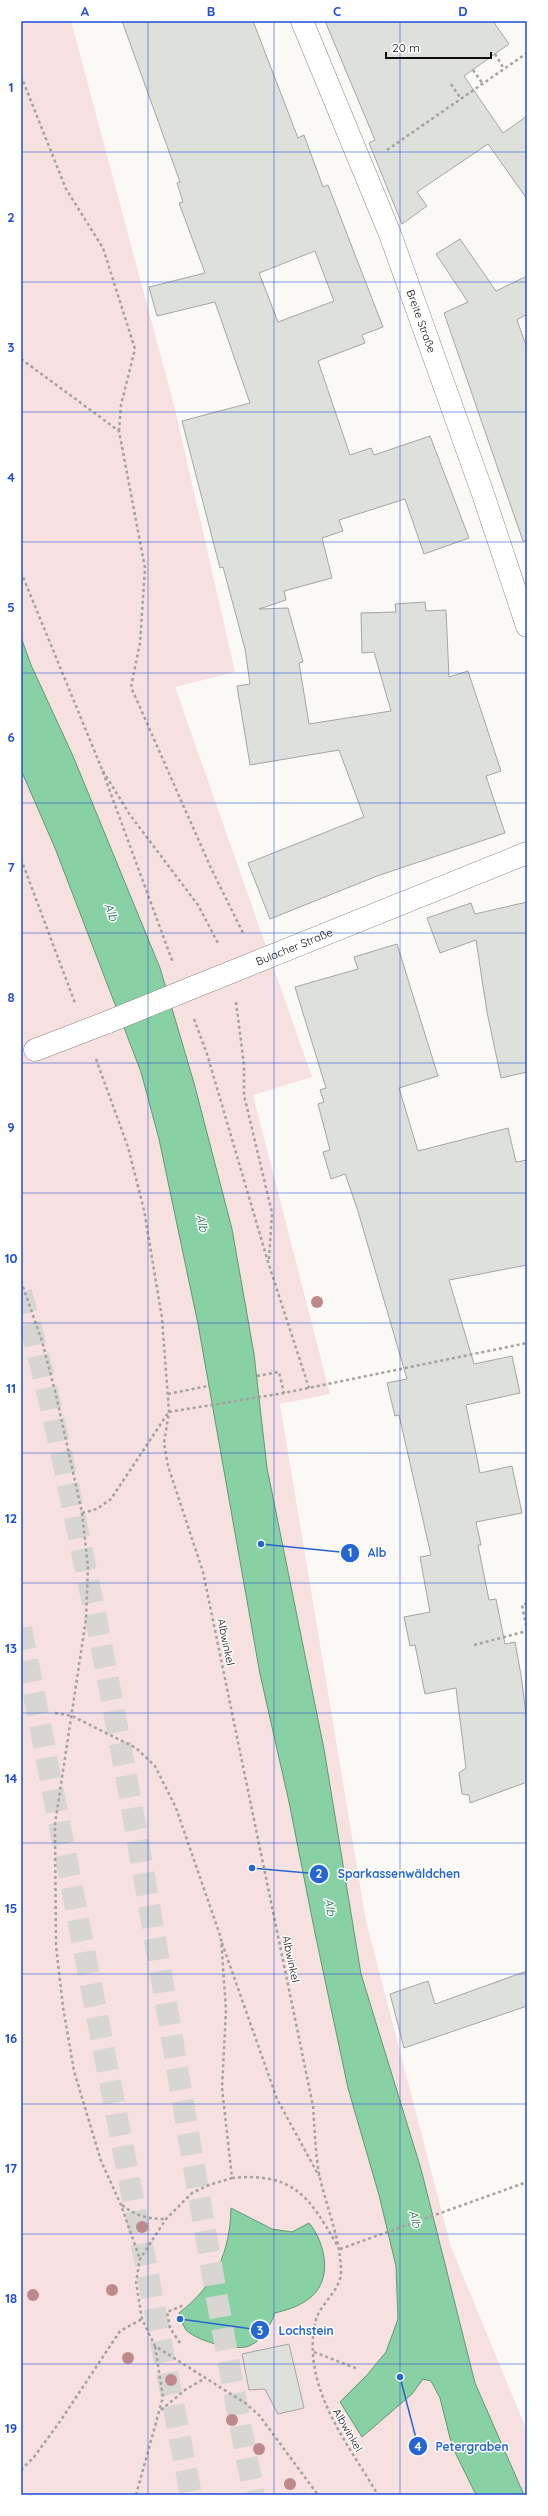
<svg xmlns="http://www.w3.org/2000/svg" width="548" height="2516" font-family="Quicksand,sans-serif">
<rect width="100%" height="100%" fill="#faf9f5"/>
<path fill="#f7e1e0" d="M21,21h50l104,388 60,263 -60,15 137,390 -59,18 77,299 -50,10 86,517 85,326 76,184v64h-506z"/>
<g fill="#88d1a4" stroke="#639677">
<path d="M21,637l10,28 42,91 87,212 34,115 38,146 22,125 13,114 57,281 37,225 60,195 54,214 49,112h-48l-24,-49 -12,-48 -9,-17 -8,-2 -11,15 -50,43 -22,-35 27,-27 19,-23 12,-33 -2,-53 -17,-71 -31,-107 -33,-155 -26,-131 -29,-128 -62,-350 -39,-185 -18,-67 -86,-224 -34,-78z"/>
<path d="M231,2208l41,21 20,3 17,-9c17,20 25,60 -2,77 -9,7 -21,10 -32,13 -5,12 -11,26 -24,32 -13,8 -54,-4 -65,-15 -3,-4 -5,-12 -7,-17 36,-28 51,-60 52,-105z"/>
</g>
<g fill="#dee0dc" stroke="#a5a6a3" fill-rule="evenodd">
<path d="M122,21h131l45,117 6,-3 19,52 5,-2 55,142 -21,8 3,8 -47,18 32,94 21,-7 3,7 56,-19 39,102 -45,16 -19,-55 -66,21 4,11 -21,7 10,40 -48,13 2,9 -27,9 29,-1 15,54 -4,1 10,61 82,-13 -17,-59 -12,1 -1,-40 35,-1 -1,-8 30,-2 1,9 20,-1 3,67 19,-6 33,100 -15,5 19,57 -128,43 -107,43 -22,-56 116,-46 -25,-67 -89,15 -13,-79 13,-2 -5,-35 -22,-82 -3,1 -38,-147 68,-18 -35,-101 -58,14 -8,-29 56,-14 -26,-70 4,-1 -6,-19 3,-1zM315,251l19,50 -56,21 -19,-49z"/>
<path d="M325,21h168l16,23 -45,32 39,57 24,-17v83l-39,-55 -71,48 10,14 -25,18 -33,-81 6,-3z"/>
<path d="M460,239l36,52 31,-15v38l-10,6 10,28v193h-4l-79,-228 24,-11 -32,-48z"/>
<path d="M527,902v170l-26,6 -14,-66 -11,-72 -36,13 -13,-35 44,-15 4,11z"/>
<path d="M397,944l41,132 -39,12 19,63 90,-23 8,34 11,-2v105l-78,15 25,84 38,-8 8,37 -54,12 14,68 32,-7 10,47 -46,9 5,23h-3l11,55 7,-1 9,45 10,-2 6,33 6,46v61l-57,21 -1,-8 -7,-1 -3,-21 7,-5 -10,-80 -31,6 -10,-49 -5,1 -6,-29 26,-5 -10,-55 11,-2 -32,-140 -4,1 -8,-33 20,-4 -50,-171 -12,-34 -14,5 -8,-27 7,-2 -12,-46 6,-2 -4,-12 6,-2 -31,-101 63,-18 -4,-12z"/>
<path d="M527,1971v35l-123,42 -14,-54 38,-13 7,23z"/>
<path d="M289,2344l15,64 -26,6 -13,-25 -16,1 -7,-36z"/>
</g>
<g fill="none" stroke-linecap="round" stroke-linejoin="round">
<g stroke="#d7d6d2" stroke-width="22" stroke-dasharray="22 11" stroke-linecap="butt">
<path d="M21,1292c30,103 50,208 72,312 60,296 102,595 161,891"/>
<path d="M21,1628l170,867"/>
</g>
<g stroke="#898884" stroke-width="23">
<g id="street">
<path id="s1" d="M302,21l88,213 93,260 44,132"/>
</g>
</g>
<g stroke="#898884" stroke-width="23">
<g id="secondary">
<path id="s2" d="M194,987l333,-134"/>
<path d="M35,1050l73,-28"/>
</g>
</g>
<g stroke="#a3a29f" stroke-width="2.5" stroke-dasharray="3 3" stroke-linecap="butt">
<path d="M495,54l9,15"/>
<path d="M473,70l10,14"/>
<path d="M21,76l45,113 37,59 32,101 -14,56 -2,26"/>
<path d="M451,84l10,15"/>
<path d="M387,150l140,-97"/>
<path d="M21,359l98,72 26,137 -5,75 -9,44 79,179 34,69"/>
<path d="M21,572l80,195 72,196"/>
<path d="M103,771l27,44 68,90 21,40"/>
<path d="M21,859l54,144"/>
<path d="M236,1002l8,63v30l28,118 -3,46"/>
<path d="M194,1019l13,35 61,208 41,126"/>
<path d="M96,1059l32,88 16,63 18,108 7,94 -5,31 4,23 35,106 110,534c2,24 2,49 7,72 7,31 20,60 21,92 1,21 -22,33 -26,53 -13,65 32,119 63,172"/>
<path d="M21,1281l21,60 14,54 26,118 6,54 -2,52 -31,205 1,122 7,61 11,64 27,90 20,44 19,54"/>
<path d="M257,1376l22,-4 5,21"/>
<path d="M168,1394l40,-8"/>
<path d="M169,1412l115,-19 243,-50"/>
<path d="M82,1513l15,-4 14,-10 57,-86"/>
<path d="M527,1603l-5,2 5,25"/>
<path d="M474,1645l53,-14"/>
<path d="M55,1713l17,3 64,32 19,18 21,42 45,130 5,72 -4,78 10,90 -23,7 -17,8 -26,26 -26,40 -4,23 6,37 13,27 90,57 14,12 59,80"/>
<path d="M222,1943l55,156 42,77"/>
<path d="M232,2178c61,-6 77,18 105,67"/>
<path d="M122,2205c14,11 26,14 44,14"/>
<path d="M340,2249l187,-67"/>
<path d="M180,2343l-10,-15 -3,-16 17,-7"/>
<path d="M314,2352l44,17"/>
<path d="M161,2410l24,-20 20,-12"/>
<path d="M21,2470l13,-13 27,-37 59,-89 22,-12"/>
<path d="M136,2495l27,-98 -8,-51"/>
</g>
<use href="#street" stroke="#fff" stroke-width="22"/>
<use href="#secondary" stroke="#fff" stroke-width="22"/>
<g stroke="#898884" stroke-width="23" stroke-linecap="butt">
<path id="secondary-bridge" d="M108,1022l86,-35"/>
</g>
<use href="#secondary-bridge" stroke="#fff" stroke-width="22"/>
</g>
<g fill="#be898c">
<circle cx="317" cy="1302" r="6"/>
<circle cx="142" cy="2227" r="6"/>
<circle cx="112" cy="2290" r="6"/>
<circle cx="33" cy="2295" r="6"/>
<circle cx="128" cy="2358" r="6"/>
<circle cx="171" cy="2380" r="6"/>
<circle cx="232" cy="2420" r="6"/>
<circle cx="259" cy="2449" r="6"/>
<circle cx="290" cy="2484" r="6"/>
</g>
<path fill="none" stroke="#1d4ed8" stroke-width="1" stroke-opacity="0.55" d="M148,21v2474M274,21v2474M400,21v2474M21,152h506M21,282h506M21,412h506M21,542h506M21,673h506M21,803h506M21,933h506M21,1063h506M21,1193h506M21,1323h506M21,1453h506M21,1583h506M21,1713h506M21,1843h506M21,1974h506M21,2104h506M21,2234h506M21,2364h506"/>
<g text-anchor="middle" stroke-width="3" stroke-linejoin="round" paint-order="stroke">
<g font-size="11" fill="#0e0e0d" stroke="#fff">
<text dy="4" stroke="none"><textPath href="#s1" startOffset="323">Breite Straße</textPath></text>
<text dy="4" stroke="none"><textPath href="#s2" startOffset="108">Bulacher Straße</textPath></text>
<text transform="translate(226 1642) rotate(78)" y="4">Albwinkel</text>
<text transform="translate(291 1959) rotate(78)" y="4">Albwinkel</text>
<text transform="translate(348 2430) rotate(60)" y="4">Albwinkel</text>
</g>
<g font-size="12" font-style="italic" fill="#12663e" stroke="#fff">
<text transform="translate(111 912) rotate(70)" y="4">Alb</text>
<text transform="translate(202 1223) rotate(78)" y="4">Alb</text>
<text transform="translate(330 1907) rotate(80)" y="4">Alb</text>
<text transform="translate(415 2219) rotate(75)" y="4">Alb</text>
</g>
</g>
<path fill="none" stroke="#2566d3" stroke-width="1.5" d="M261 1544L350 1553M252 1868L319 1874M180 2319L260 2330M400 2377L418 2446"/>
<g fill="#2566d3" stroke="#fff" stroke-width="1.5">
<circle cx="261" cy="1544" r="4"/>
<circle cx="252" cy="1868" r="4"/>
<circle cx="180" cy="2319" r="4"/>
<circle cx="400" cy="2377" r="4"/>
<circle cx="350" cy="1553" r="10"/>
<circle cx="319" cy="1874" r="10"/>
<circle cx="260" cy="2330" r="10"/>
<circle cx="418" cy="2446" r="10"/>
</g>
<g font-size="12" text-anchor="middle" font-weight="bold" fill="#fff">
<text x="350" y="1557">1</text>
<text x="319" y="1878">2</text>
<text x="260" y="2335">3</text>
<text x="418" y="2451">4</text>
</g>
<g font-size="12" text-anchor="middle" font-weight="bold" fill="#2566d3" stroke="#fff" stroke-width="3" stroke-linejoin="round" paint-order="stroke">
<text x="377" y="1557">Alb</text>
<text x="399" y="1878">Sparkassenwäldchen</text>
<text x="306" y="2335">Lochstein</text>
<text x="472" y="2451">Petergraben</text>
</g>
<rect width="548" height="2516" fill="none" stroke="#ffffff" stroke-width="44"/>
<path d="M386 52v6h105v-6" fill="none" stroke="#0e0e0d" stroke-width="2"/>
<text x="392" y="52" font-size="12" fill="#0e0e0d" stroke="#ffffff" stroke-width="3" paint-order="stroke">20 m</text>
<rect x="22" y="22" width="504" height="2472" fill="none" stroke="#1d4ed8" stroke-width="1.5"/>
<g font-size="13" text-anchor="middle" font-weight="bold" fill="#1d4ed8">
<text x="85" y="16">A</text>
<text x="211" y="16">B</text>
<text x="337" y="16">C</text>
<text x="463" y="16">D</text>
<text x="11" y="92">1</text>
<text x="11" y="222">2</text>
<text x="11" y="352">3</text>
<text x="11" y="482">4</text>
<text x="11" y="612">5</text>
<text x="11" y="742">6</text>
<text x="11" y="872">7</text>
<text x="11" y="1002">8</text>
<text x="11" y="1132">9</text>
<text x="11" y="1263">10</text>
<text x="11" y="1393">11</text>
<text x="11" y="1523">12</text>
<text x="11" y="1653">13</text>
<text x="11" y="1783">14</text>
<text x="11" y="1913">15</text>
<text x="11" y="2043">16</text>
<text x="11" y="2173">17</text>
<text x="11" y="2303">18</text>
<text x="11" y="2433">19</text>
</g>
</svg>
